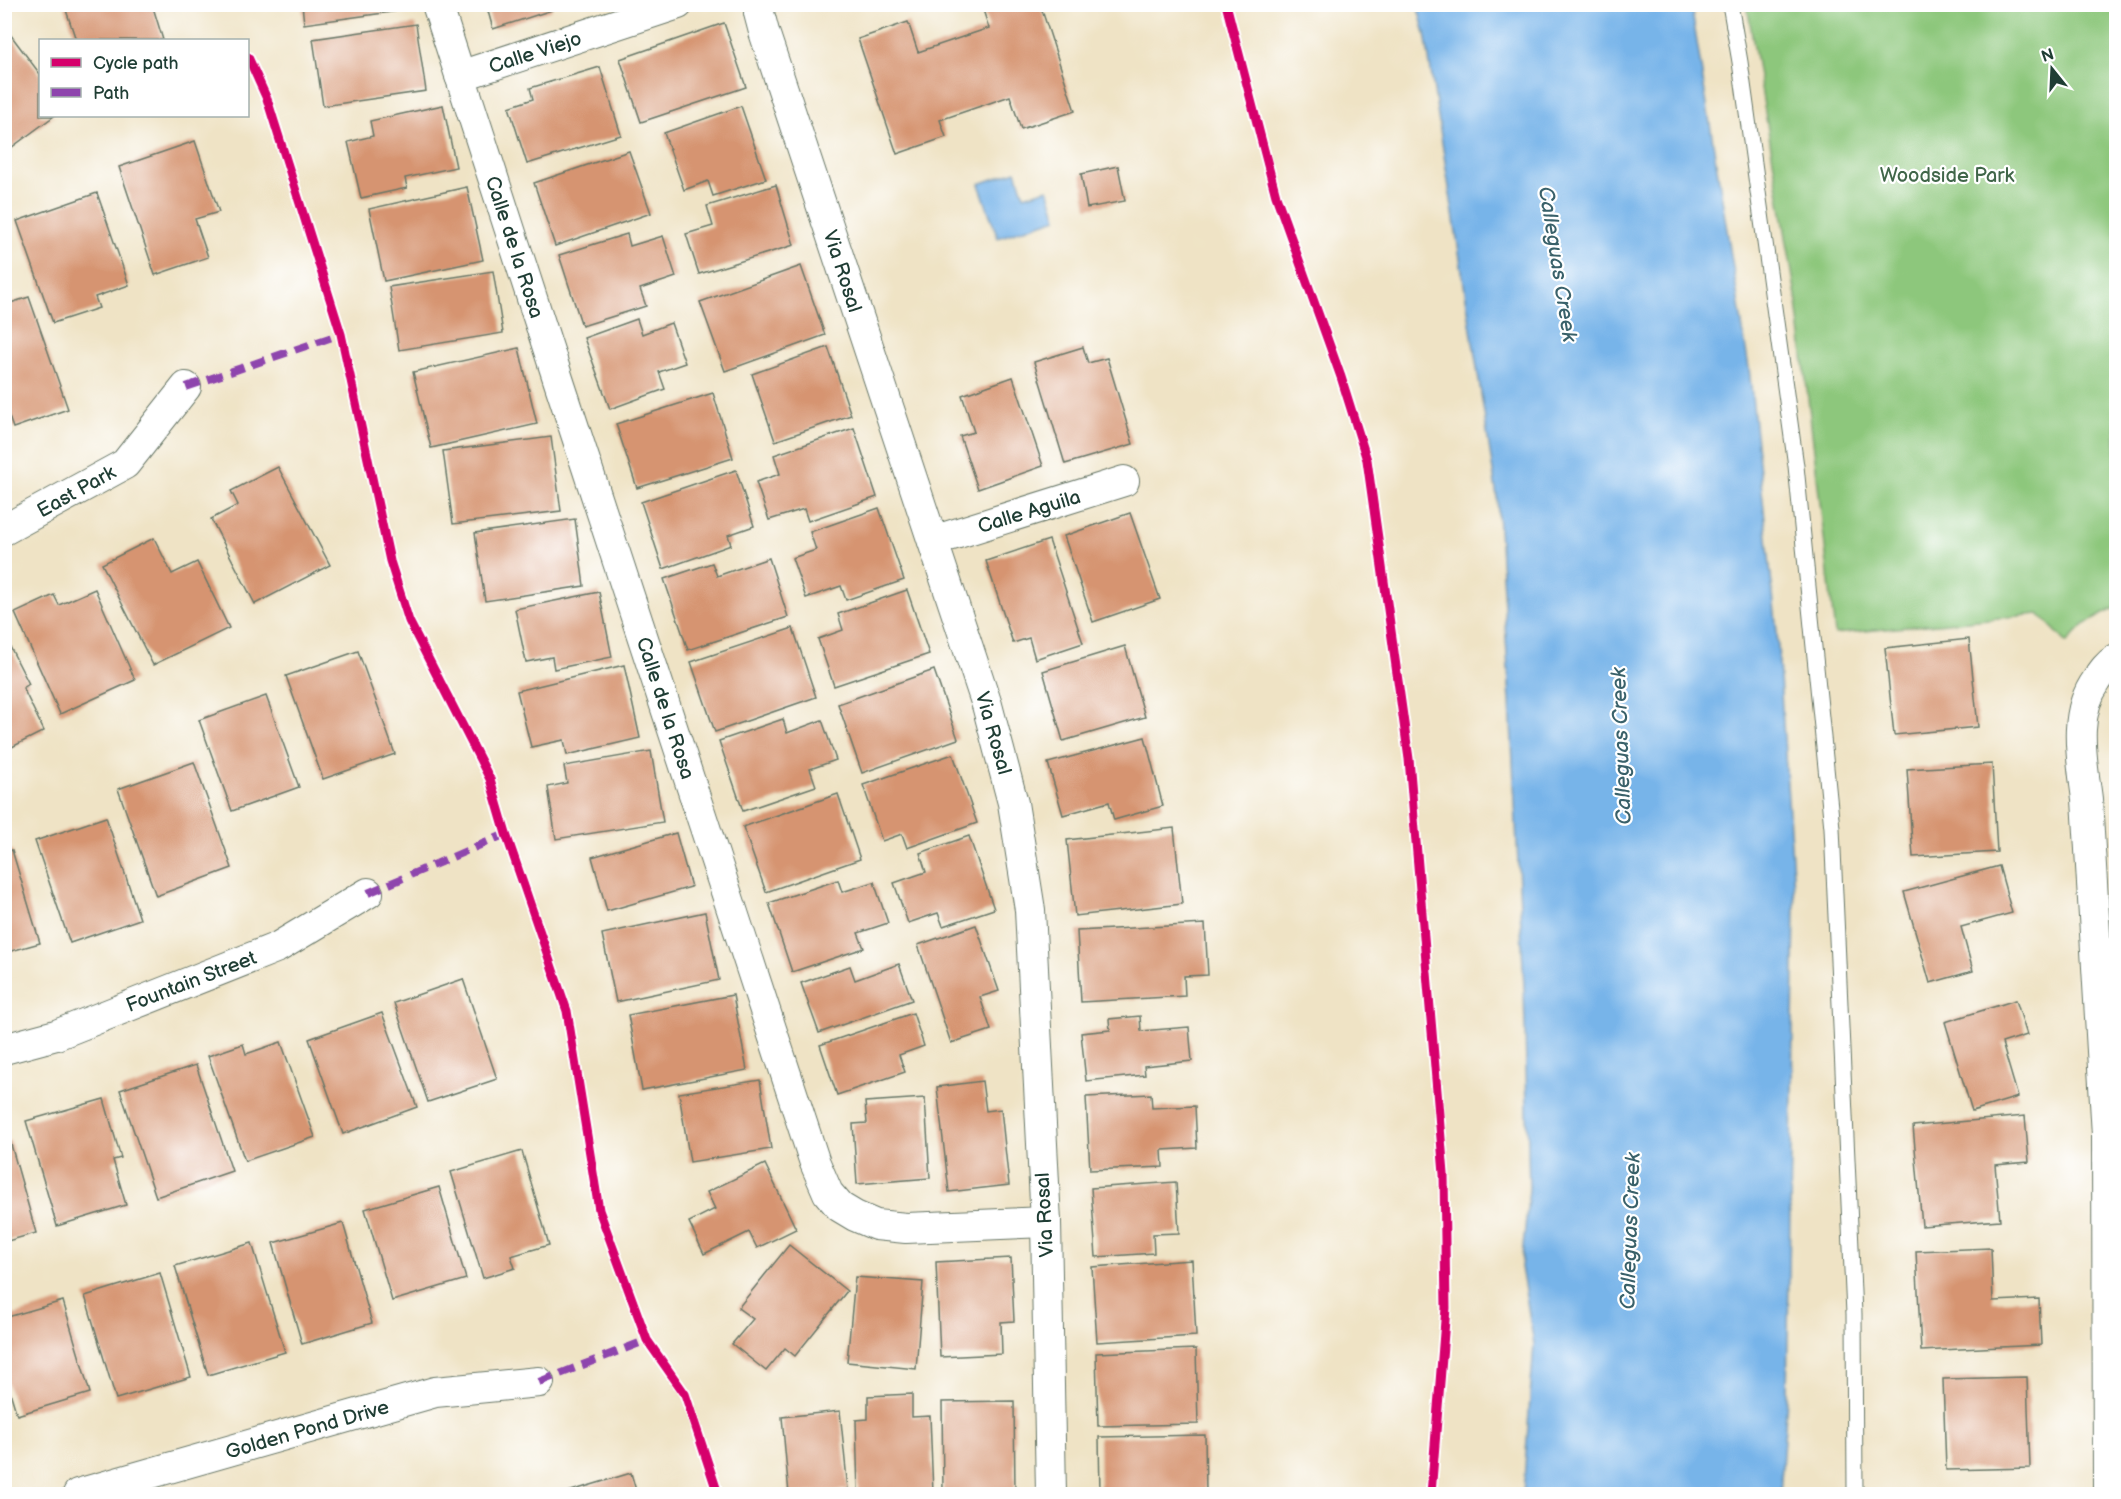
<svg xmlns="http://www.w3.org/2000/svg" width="2121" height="1499" font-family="'Balsamiq Sans',sans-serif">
<rect width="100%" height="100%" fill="#fff"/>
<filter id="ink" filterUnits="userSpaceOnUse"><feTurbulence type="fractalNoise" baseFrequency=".0167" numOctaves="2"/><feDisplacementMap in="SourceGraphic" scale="12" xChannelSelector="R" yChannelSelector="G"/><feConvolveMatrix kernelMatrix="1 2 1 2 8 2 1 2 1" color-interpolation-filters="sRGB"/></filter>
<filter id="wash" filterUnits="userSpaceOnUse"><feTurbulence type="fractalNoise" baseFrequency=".008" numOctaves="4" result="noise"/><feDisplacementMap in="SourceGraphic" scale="24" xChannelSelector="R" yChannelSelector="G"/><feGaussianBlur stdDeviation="1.35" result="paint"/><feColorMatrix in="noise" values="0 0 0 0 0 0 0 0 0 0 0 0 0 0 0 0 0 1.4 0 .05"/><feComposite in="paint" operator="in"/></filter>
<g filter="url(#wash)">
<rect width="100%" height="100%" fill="#efe3c5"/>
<path fill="#8dc77b" stroke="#568258" stroke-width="1.5" d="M1747,5h369v602l-32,18 -17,18 -28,-29 -204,20 -38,-332z"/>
<g fill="#77b4e9" stroke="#4b788e" stroke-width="1.5">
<path d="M1417,5h274l58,363 28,264 18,273 -8,493 -7,96h-257l11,-150 -13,-77 8,-78 -5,-202 -14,-286 -13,-204 -72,-464z"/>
<path d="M1016,171l8,25 24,-7 9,29 -59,20 -19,-54z"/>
</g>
<g id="blocks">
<g fill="#d69471">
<path d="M64,4h88l11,36h-87z"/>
<path d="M302,4h95l1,7 -94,13z"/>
<path d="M486,4h64l2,6 -59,19z"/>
<path d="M981,4h59l35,107 -54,18 -11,-33 -70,24 6,17 -49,17 -39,-115 50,-17 10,30 71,-24z"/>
<path d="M724,23l22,64 -105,35 -21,-63z"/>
<path d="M416,24l10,67 -103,15 -10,-67z"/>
<path d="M4,26l36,48v42h14l-50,37z"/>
<path d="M600,67l21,68 -94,29 -18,-57 24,-8 -3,-11z"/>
<path d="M443,105l13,62 -51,11 2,10 -46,10 -13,-56 25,-6 -3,-15z"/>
<path d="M741,106l25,73 -53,17 -5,-15 -24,9 -20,-57z"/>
<path d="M195,141l24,71 -24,7 13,38 -53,18 -36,-108z"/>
<path d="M629,151l22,62 -96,33 -21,-63z"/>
<path d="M1118,166l7,35 -38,7 -6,-34z"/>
<path d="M776,185l18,60 -95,29 -13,-40 27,-8 -6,-20z"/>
<path d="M467,187l16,73 -99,21 -15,-72z"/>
<path d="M97,193l32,92 -34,12 4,11 -46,15 -36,-102z"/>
<path d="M627,234l3,12 33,-10 13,41 -36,12 6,17 -64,20 -23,-71z"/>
<path d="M801,266l24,69 -100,36 -25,-69z"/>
<path d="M493,271l10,62 -104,17 -10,-63z"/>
<path d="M29,297l39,112 -55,19 -9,-25v-98z"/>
<path d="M637,319l5,15 29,-11 14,40 -26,9 6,17 -55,20 -26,-71z"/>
<path d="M828,347l23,68 -76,26 -23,-67z"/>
<path d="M1083,347l5,16 19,-5 26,86 -68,20 -31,-102z"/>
<path d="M519,348l18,76 -106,24 -18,-76z"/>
<path d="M1013,377l30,89 -65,23 -18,-53 14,-4 -12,-37z"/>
<path d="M713,393l20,65 -96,30 -21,-64z"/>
<path d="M854,428l23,69 -69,24 -4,-12 -35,11 -13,-38 24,-8 -6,-19z"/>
<path d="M551,437l10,74 -108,13 -10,-73z"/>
<path d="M278,467l52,98 -75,39 -44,-85 27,-14 -7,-14z"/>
<path d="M736,470l18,56 -26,9 3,10 -68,24 -22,-67z"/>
<path d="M879,508l25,72 -58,20 -5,-14 -35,12 -14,-40 24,-8 -6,-18z"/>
<path d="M1130,513l30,86 -67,23 -29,-86z"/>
<path d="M575,519l9,67 -99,15 -10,-68z"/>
<path d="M154,538l18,36 25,-12 32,66 -76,37 -51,-101z"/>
<path d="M1049,540l34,103 -48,16 -6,-21 -16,5 -27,-82z"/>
<path d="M769,558l19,59 -100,33 -24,-71 48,-16 5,13z"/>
<path d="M95,589l40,91 -75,34 -45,-101 39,-18 5,10z"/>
<path d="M907,590l22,64 -95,32 -16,-47 25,-9 -5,-16z"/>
<path d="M599,592l13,65 -58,12 -2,-12 -26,5 -11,-53z"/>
<path d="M793,628l23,69 -101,35 -24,-70z"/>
<path d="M4,635l25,49 -6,4 21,43 -40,20z"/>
<path d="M1969,639l9,88 -84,8 -9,-87z"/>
<path d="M1125,646l20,71 -82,24 -20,-70z"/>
<path d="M358,651l37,103 -72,25 -37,-103z"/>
<path d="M624,665l16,73 -73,17 -3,-15 -33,7 -14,-56z"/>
<path d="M934,670l24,69 -96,34 -24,-69z"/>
<path d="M266,696l33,91 -67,24 -33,-91z"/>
<path d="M783,719l4,14 35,-13 14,40 -26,9 6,17 -73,25 -24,-70z"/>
<path d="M1145,737l18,69 -49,14 -5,-18 -46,13 -15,-52z"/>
<path d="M651,751l12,71 -107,17 -8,-52 19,-4 -3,-17z"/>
<path d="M953,754l24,69 -70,25 -5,-14 -20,7 -19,-56z"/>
<path d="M194,762l38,106 -76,28 -38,-107z"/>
<path d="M1992,764l5,88 -84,5 -6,-88z"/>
<path d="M838,794l22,65 -94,33 -23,-65z"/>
<path d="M106,817l34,102 -70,24 -35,-102z"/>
<path d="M1174,828l8,76 -107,12 -8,-76z"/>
<path d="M676,833l15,54 -84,24 -15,-54z"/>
<path d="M969,836l25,73 -51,17 -5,-13 -30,10 -14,-40 32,-11 -6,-19z"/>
<path d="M12,850l28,93 -36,10v-101z"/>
<path d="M1999,866l13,47 -51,14 12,44 -43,12 -26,-91z"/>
<path d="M838,880l4,12 32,-10 14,41 -30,10 6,15 -72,24 -23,-69z"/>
<path d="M705,912l14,68 -103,22 -14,-68z"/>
<path d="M1205,924l3,51 -24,1 1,20 -104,6 -4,-71z"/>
<path d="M976,925l23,66 -19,6 11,33 -40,13 -33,-98z"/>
<path d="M899,964l13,36 -93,33 -18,-50 49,-17 5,14z"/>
<path d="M463,979l34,100 -69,23 -34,-99z"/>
<path d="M733,995l14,75 -105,20 -14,-75z"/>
<path d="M2016,1000l11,35 -25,8 16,54 -46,14 -27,-89z"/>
<path d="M382,1013l35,94 -74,27 -34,-95z"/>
<path d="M913,1013l11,33 -25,9 6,17 -68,23 -17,-50z"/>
<path d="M1140,1016l1,15 48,-4 3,34 -48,5 1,9 -59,6 -5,-48 29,-3 -1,-11z"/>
<path d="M281,1042l34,95 -70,24 -37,-105 35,-12 3,10z"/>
<path d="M196,1065l36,106 -76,26 -36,-107z"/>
<path d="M760,1080l11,69 -81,13 -11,-69z"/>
<path d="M982,1081l4,30 15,-2 8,76 -60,7 -12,-105z"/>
<path d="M1151,1094l1,14 43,-2 2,42 -35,2 1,17 -73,3 -4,-73z"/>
<path d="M925,1098l5,80 -73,6 -4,-60 14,-1 -2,-21z"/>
<path d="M104,1099l17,59 -8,2 13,45 -69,21 -31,-105z"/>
<path d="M2025,1116l4,46 -34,3 5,55 -78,6 -9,-100z"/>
<path d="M10,1141l26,92 -32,9v-100z"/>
<path d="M522,1151l27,94 -38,11 4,12 -32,10 -32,-106z"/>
<path d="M765,1164l31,65 -39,19 -8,-16 -45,22 -15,-32 26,-13 -8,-17z"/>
<path d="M1176,1182l3,51 -26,1 1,19 -58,4 -5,-69z"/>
<path d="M439,1187l27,92 -74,22 -27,-92z"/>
<path d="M343,1223l29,100 -70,21 -29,-101z"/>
<path d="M252,1243l33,109 -77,23 -33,-109z"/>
<path d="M789,1245l58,46 -52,65 -10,-8 -19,23 -34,-27 21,-25 -15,-11z"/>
<path d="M1991,1248l2,53 46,-2 2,46 -120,6 -5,-100z"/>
<path d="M1011,1258l3,63 -13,1 1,32 -62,3 -4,-95z"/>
<path d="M1192,1260l4,76 -99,6 -5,-75z"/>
<path d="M160,1273l31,104 -75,22 -31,-103z"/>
<path d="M855,1277l68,5 -7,87 -69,-7z"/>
<path d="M63,1301l27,92 -73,22 -13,-43v-54z"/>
<path d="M1196,1349l2,75 -100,2 -2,-73z"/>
<path d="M2027,1377l3,91 -84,2 -3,-91z"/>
<path d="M912,1394v23l18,-1 3,78h-75l-2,-74 12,-1v-23z"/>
<path d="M1014,1401l1,91 -72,1 -1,-91z"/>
<path d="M840,1411l8,79 -59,4 -7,-77z"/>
<path d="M1205,1435l1,59h-106l-1,-57z"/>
<path d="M631,1473l6,21h-76z"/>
</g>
</g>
</g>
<g filter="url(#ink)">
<use href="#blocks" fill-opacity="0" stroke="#687767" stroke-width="1.5"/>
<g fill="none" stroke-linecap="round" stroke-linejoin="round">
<g stroke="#687767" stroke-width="17">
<path id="service" d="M1730,4l10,58 56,404 36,362 22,486 1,180"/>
</g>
<g stroke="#687767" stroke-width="32">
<g id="minor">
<path d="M437,4l122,378 256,781 13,30 12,14 15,9 21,9 30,3 140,-6"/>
<path d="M760,4l-1,9 5,19 223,673 26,98 17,107 16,312 5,272"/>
<path d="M460,76l218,-72"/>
<path d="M4,530l121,-66 61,-77"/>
<path d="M933,541l191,-60"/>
<path d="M4,1049l52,-14 222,-88 90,-54"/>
<path d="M78,1494l357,-102 104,-10"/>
<path d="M2108,1494l-1,-359 -20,-336c-5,-40 -15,-85 10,-119 6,-9 11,-16 19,-21"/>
</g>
</g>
<use href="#service" stroke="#fff" stroke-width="15"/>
<use href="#minor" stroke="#fff" stroke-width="30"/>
<g stroke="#8e44ad" stroke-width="8" stroke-dasharray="15 8" stroke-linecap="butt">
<path d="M186,387l155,-53"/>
<path d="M368,893l138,-59"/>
<path d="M539,1382l108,-42"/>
</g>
<g stroke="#fff" stroke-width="13">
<g id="cycleway">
<path d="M1226,4l50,192 65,181 26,83 42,299 35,415 2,134 -15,186"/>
<path d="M248,57l19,42 74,235 49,227 19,60 81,158 16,55 61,177 32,199 48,130 38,54 33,100"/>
</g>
</g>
<use href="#cycleway" stroke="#d6006c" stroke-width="9"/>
</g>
</g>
<g text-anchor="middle" stroke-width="4.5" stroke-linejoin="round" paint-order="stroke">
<g font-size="20" fill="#1f3d34" stroke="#fff">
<text transform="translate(535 52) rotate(-18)" y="7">Calle Viejo</text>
<text transform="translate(515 247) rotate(72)" y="7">Calle de la Rosa</text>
<text transform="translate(843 271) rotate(72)" y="7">Via Rosal</text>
<text transform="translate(76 491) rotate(-29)" y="7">East Park</text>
<text transform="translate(1029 511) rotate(-17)" y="7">Calle Aguila</text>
<text transform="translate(666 708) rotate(72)" y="7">Calle de la Rosa</text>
<text transform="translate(994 733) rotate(74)" y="7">Via Rosal</text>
<text transform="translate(191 981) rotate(-21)" y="7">Fountain Street</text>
<text transform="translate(1044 1215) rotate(-93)" y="7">Via Rosal</text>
<text transform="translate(307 1429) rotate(-16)" y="7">Golden Pond Drive</text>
</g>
<g font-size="20" fill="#406649" stroke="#fff">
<text x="1947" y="182">Woodside Park</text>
</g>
<g font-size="21" font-style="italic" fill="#39616a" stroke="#fff">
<text transform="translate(1558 264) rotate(81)" y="7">Calleguas Creek</text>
<text transform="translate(1621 746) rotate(-92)" y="7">Calleguas Creek</text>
<text transform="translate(1630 1231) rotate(-88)" y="7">Calleguas Creek</text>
</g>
</g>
<rect width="2121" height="1499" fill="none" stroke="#fff" stroke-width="24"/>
<rect x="39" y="39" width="210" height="78" fill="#ffffff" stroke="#a5b1ae" stroke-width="1.5"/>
<rect x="51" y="58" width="30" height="9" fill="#d6006c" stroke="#a5b1ae" stroke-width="1.5"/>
<text x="93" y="69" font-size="18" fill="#1f3d34">Cycle path</text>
<rect x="51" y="88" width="30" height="9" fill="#8e44ad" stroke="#a5b1ae" stroke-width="1.5"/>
<text x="93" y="99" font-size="18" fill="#1f3d34">Path</text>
<g transform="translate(2052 69) rotate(342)" stroke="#ffffff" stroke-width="4.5" paint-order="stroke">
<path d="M0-4.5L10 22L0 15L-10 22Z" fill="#1f3d34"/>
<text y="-9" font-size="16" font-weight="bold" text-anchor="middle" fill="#1f3d34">N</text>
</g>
</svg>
